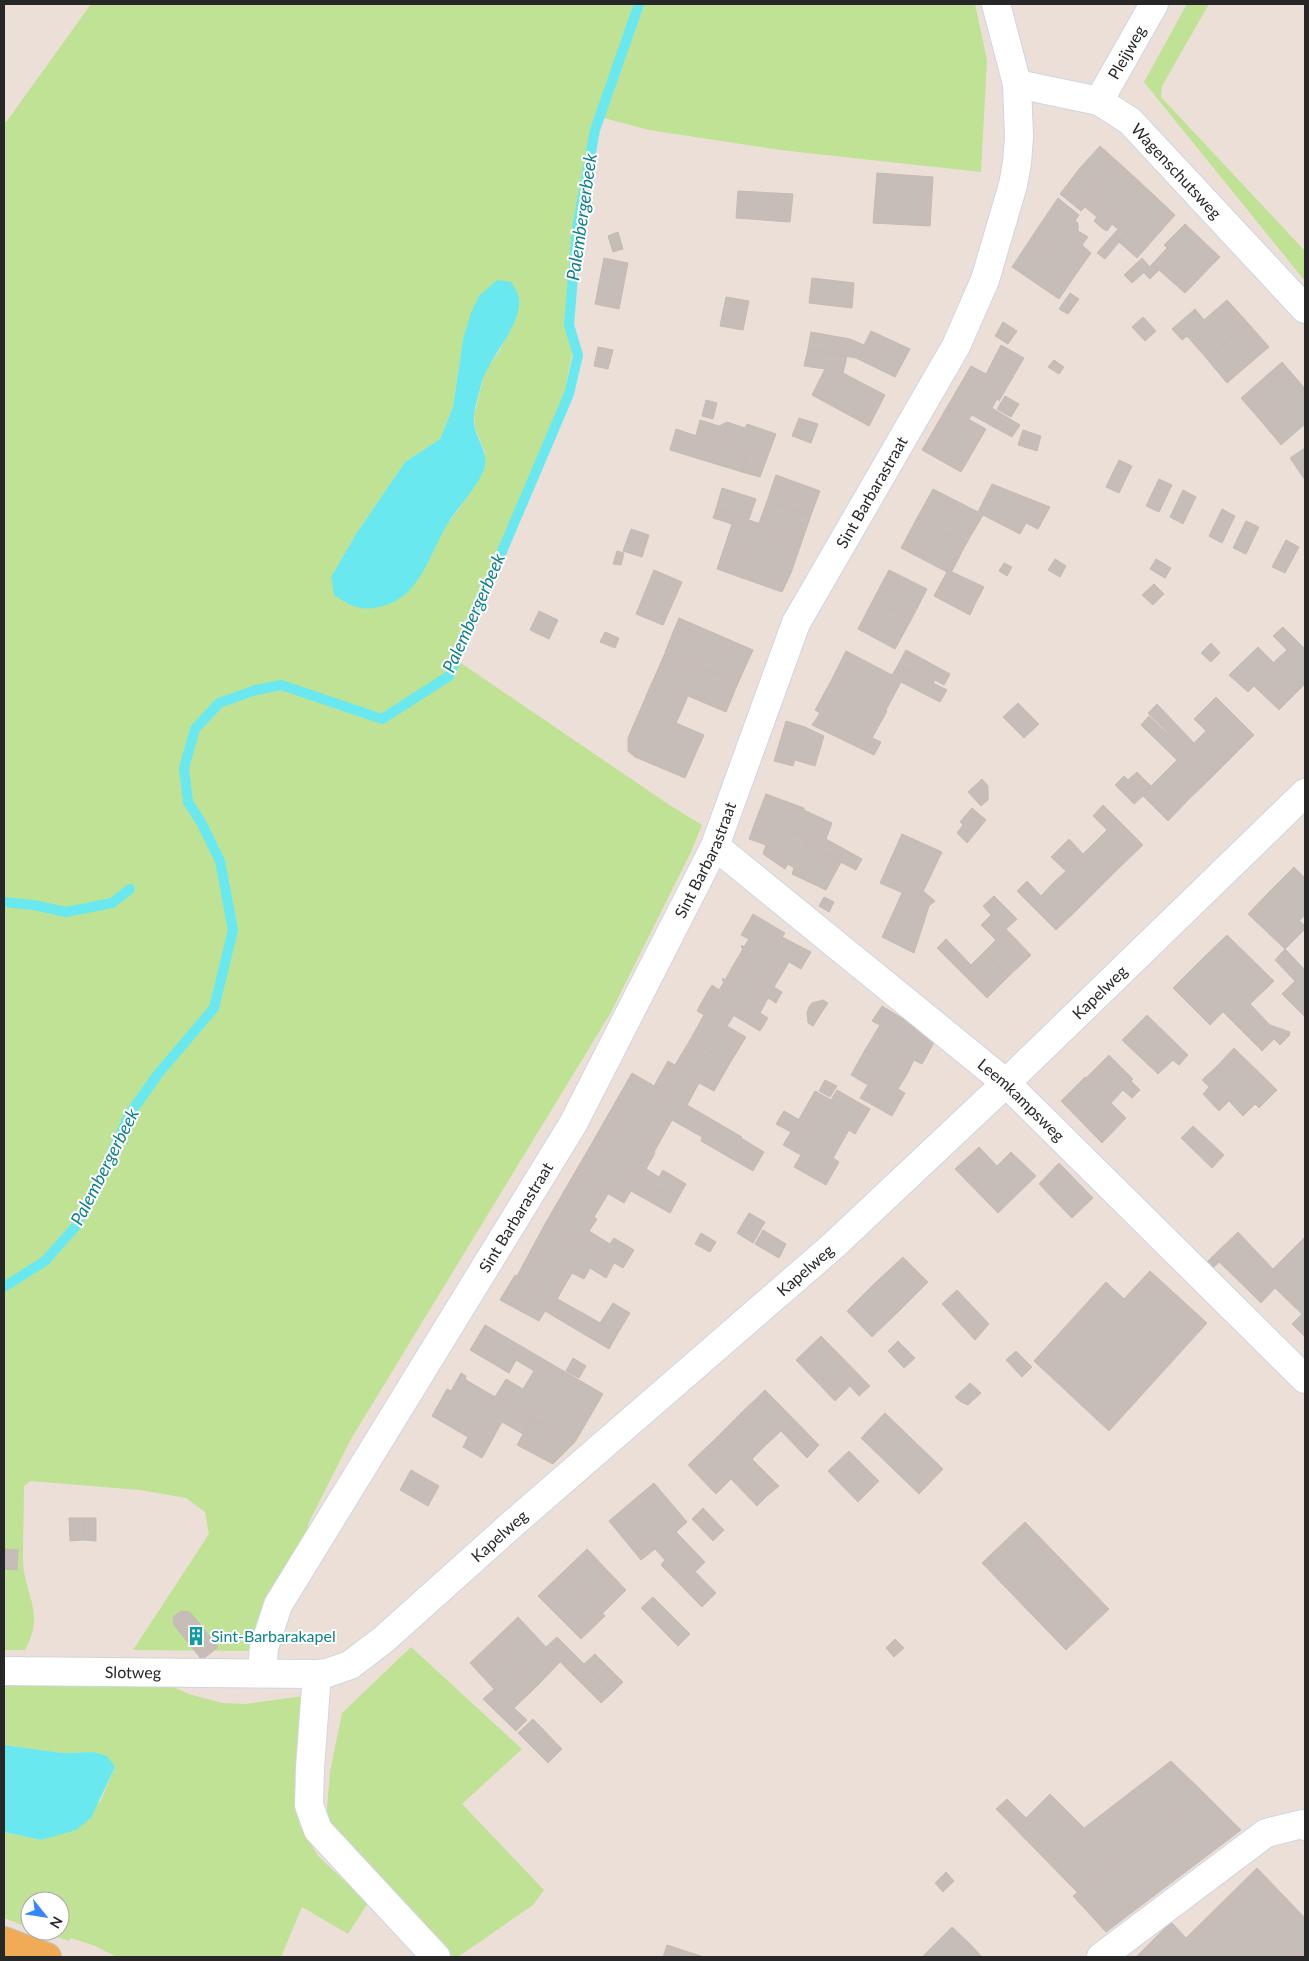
<svg xmlns="http://www.w3.org/2000/svg" width="1309" height="1961" font-family="Lato,sans-serif">
<rect width="100%" height="100%" fill="#ebdfd8"/>
<g fill="#c0e294" fill-rule="evenodd">
<path d="M91,4h884l12,56 -6,112 -201,-22 -131,-20 -49,-13 -14,43 -10,78 -3,111 -11,56 -104,256 210,143 34,21 -11,27 -81,162 -259,425 -42,83 -31,126 -33,3 -112,-1 76,-116 -4,-22 -19,-14 -46,-8 -110,-9 -6,5c0,24 -1,49 -1,74 1,36 23,52 2,90h-21v-1528l3,-1zM479,296l38,20 -17,34 -15,21 -11,44 1,14 10,23 -12,36 -23,33 -119,56 25,-43 49,-72 35,-23 13,-32 10,-68z"/>
<path d="M1187,4h22l-47,82 -1,11 144,154v30l-161,-199z"/>
<path d="M411,1647l111,102 -60,55 82,86 -11,15 -75,52h-18l-114,-137 4,-48 12,-59z"/>
<path d="M108,1684l62,2 22,9 30,8 23,1 59,-8 -5,128 19,32 50,47 -20,31 -46,-27 -21,50h-164l-22,-11 -24,-8 -2,3 -29,-10h20v-30h-30v27l-26,-10v-86l37,8 59,-38 15,-35 -22,-15 -30,1 -59,-8v-60z"/>
</g>
<g fill="#69e9ef">
<path d="M497,280l14,2c3,5 8,12 8,17 3,28 -31,58 -38,86 -3,14 -10,30 -6,44 4,14 14,25 9,40 -6,17 -24,36 -34,51 -20,30 -28,76 -67,86 -23,6 -31,1 -49,-11l-3,-18 25,-43 49,-72 35,-23 13,-32 10,-68 8,-26 8,-17z"/>
<path d="M4,1745l59,8 30,-1 14,4 8,11 -24,51 -15,12 -35,10 -37,-8z"/>
</g>
<g fill="none" stroke-linecap="round" stroke-linejoin="round">
<g stroke="#69e9ef" stroke-width="10">
<path d="M4,902l29,3 33,7 46,-9 18,-14"/>
<path d="M4,1287l41,-26 31,-35 21,-39 32,-72 29,-41 56,-66 19,-78 -13,-69 -18,-37 -14,-22 -4,-34 11,-39 24,-26 37,-13 25,-5 101,34 67,-43 120,-282 9,-39 -9,-30 8,-97 18,-98 44,-126"/>
</g>
</g>
<g fill="#c6bcb8" stroke="#c5bbb3">
<path d="M1100,146l29,26 -20,21 14,12 -10,10 -13,-11 4,-6 -13,-11 5,-6 -16,-13z"/>
<path d="M1080,168l16,13 -5,6 13,11 -4,6 15,13 -12,12 -9,-8 3,-4 -12,-10 -4,4 -21,-17z"/>
<path d="M1129,172l27,25 -51,62 -8,-6 21,-24 -6,-5 -5,7 -4,-2 12,-12 -2,-2 10,-10 -14,-12z"/>
<path d="M877,173l56,4 -3,49 -57,-3z"/>
<path d="M738,191l55,3 -3,28 -54,-4z"/>
<path d="M1156,197l19,18 -38,43 -18,-16z"/>
<path d="M1058,198l21,17 -4,6 3,2v8l10,6 -6,8 9,8 -10,14 -48,-32z"/>
<path d="M1185,224l35,33 -35,36 -26,-23 -9,9 -6,-6 23,-25 -3,-3z"/>
<path d="M618,232l5,17 -10,3 -5,-16z"/>
<path d="M1033,235l48,32 -22,32 -47,-32z"/>
<path d="M604,258l24,5 -9,46 -24,-5z"/>
<path d="M1142,258l8,9 -18,16 -8,-8z"/>
<path d="M812,278l42,5 -2,25 -43,-5z"/>
<path d="M1070,293l9,6 -11,15 -9,-5z"/>
<path d="M726,297l23,4 -6,29 -23,-4z"/>
<path d="M1227,300l21,23 -41,36 -20,-23 -5,4 -10,-11 23,-20 9,11z"/>
<path d="M1143,317l13,14 -11,10 -13,-14z"/>
<path d="M1003,322l14,9 -9,13 -13,-8z"/>
<path d="M1248,323l21,24 -42,36 -20,-24z"/>
<path d="M871,331l39,18 -15,28 -39,-19 -48,-9 3,-17 39,7 14,6z"/>
<path d="M1001,345l23,13 -25,43 -2,-2 -5,9 28,17 -8,12 -40,-22 -4,5 -21,-13 24,-41 15,8z"/>
<path d="M598,347l15,3 -5,19 -14,-3z"/>
<path d="M808,349l39,7 -4,17 42,22 -16,31 -57,-31 13,-26 -21,-3z"/>
<path d="M1054,360l10,7 -5,7 -11,-7z"/>
<path d="M1282,362l20,23 -41,36 -20,-23z"/>
<path d="M1302,385l3,4v35l-24,21 -20,-24z"/>
<path d="M1005,396l14,8 -8,13 -14,-8z"/>
<path d="M706,400l11,3 -4,16 -11,-3z"/>
<path d="M947,407l39,22 -25,43 -39,-22z"/>
<path d="M799,418l19,6 -7,19 -19,-7z"/>
<path d="M700,420l19,6 8,-4 18,6 2,-4 29,10 -16,43 -18,-5 5,-19 -51,-18z"/>
<path d="M676,429l71,24 -5,19 -72,-22z"/>
<path d="M1023,430l18,6 -4,15 -19,-6z"/>
<path d="M1305,448v32l-15,-22z"/>
<path d="M1119,460l13,6 -13,27 -13,-6z"/>
<path d="M776,475l44,16 -9,24 -44,-14z"/>
<path d="M1159,479l13,6 -13,27 -13,-6z"/>
<path d="M992,484l58,23 -12,22 -12,-6 -6,11 -37,-19 -17,29 -49,-26 16,-29 45,23z"/>
<path d="M722,488l34,11 -7,20 -33,-10z"/>
<path d="M1183,490l13,7 -13,27 -13,-7z"/>
<path d="M767,501l44,14 -8,23 -44,-15z"/>
<path d="M716,509l87,29 -12,35 -67,-25 8,-24 -19,-6z"/>
<path d="M1222,509l13,7 -13,27 -13,-7z"/>
<path d="M917,518l49,26 -14,27 -4,-1 -1,2 -46,-24z"/>
<path d="M1246,521l13,6 -13,27 -13,-6z"/>
<path d="M631,529l18,6 -7,22 -19,-6z"/>
<path d="M1286,540l13,7 -14,26 -13,-6z"/>
<path d="M724,548l67,25 -9,19 -65,-23z"/>
<path d="M617,551l7,2 -3,12 -8,-1z"/>
<path d="M1055,559l11,7 -6,11 -12,-7z"/>
<path d="M1156,559l15,9 -6,10 -15,-9z"/>
<path d="M1004,563l8,4 -5,9 -8,-5z"/>
<path d="M654,570l28,12 -19,43 -27,-11z"/>
<path d="M889,570l38,19 -16,31 -38,-20z"/>
<path d="M948,570l36,17 -8,15 -35,-19z"/>
<path d="M941,583l35,19 -6,13 -36,-19z"/>
<path d="M1154,584l10,10 -11,11 -11,-10z"/>
<path d="M873,600l38,20 -16,29 -37,-20z"/>
<path d="M539,611l19,9 -9,19 -19,-9z"/>
<path d="M679,618l74,32 -15,33 -73,-31z"/>
<path d="M1283,627l22,22v35l-5,5 -26,-27 13,-12 -14,-14z"/>
<path d="M605,632l14,6 -4,10 -15,-6z"/>
<path d="M1211,643l9,10 -9,9 -10,-9z"/>
<path d="M1258,647l42,42 -21,21 -25,-24 -6,6 -19,-17z"/>
<path d="M906,650l44,24 -6,11 -9,-5 -2,3 -35,-18z"/>
<path d="M846,651l46,24 6,-10 49,25 -7,12 -39,-20 -15,28 -55,-29z"/>
<path d="M665,653l73,30 -12,29 -38,-16 -6,14 -35,-16z"/>
<path d="M831,681l56,30 -15,27 9,4 -7,13 -62,-30 8,-12 -5,-3z"/>
<path d="M647,694l35,16 -6,13 28,12 -19,43 -50,-21 -7,-6v-13z"/>
<path d="M1216,697l38,38 -22,22 -38,-38z"/>
<path d="M1018,703l21,21 -15,14 -21,-21z"/>
<path d="M1157,704l37,39 12,-12 26,26 -21,21 -63,-65z"/>
<path d="M1149,716l62,62 -22,21 -25,-26 13,-13 -36,-35z"/>
<path d="M786,721l19,6 19,9 -9,30 -20,-6 -2,6 -19,-5z"/>
<path d="M1137,772l14,14 13,-13 25,26 -21,22 -25,-25 -9,8 -19,-19 9,-9 4,4z"/>
<path d="M982,779l6,7v14l-7,6 -13,-14z"/>
<path d="M766,794l38,14v2l28,13 -6,16 36,20 -6,11 -35,-18 -1,2 -15,-6 4,-10 -52,-21z"/>
<path d="M1103,805l40,40 -23,22 -25,-25 12,-12 -14,-14z"/>
<path d="M972,808l14,12 -19,23 -10,-10 6,-8 -3,-3z"/>
<path d="M757,817l52,21 -4,10 15,6 1,-2 20,10 -15,28 -34,-16 2,-6 -6,-4 -3,5 -22,-15 3,-9 -17,-6z"/>
<path d="M902,834l40,18 -23,48 -39,-17z"/>
<path d="M1069,839l14,15 12,-12 25,25 -21,21 -39,-40z"/>
<path d="M1060,848l39,40 -21,21 -25,-26 13,-12 -15,-14z"/>
<path d="M1294,867l11,11v37l-5,5 -30,-29z"/>
<path d="M1027,881l14,15 12,-13 25,26 -22,21 -39,-39z"/>
<path d="M923,891l12,10 -6,5 -10,-6z"/>
<path d="M1270,891l35,35v3l-20,20 -37,-35z"/>
<path d="M902,893l27,13 -15,47 -32,-16z"/>
<path d="M994,896l23,23 -11,10 25,26 -23,22 -24,-25 12,-12 -15,-15 10,-10 -8,-9z"/>
<path d="M824,897l10,5 -5,10 -10,-6z"/>
<path d="M753,914l32,19 -3,4 29,15 -10,17 -12,-7 -15,25 -40,-23 9,-15 -2,-2 1,-2 2,2 5,-8 -8,-4z"/>
<path d="M1227,935l47,46 -24,23 20,21 20,7 -1,4 -9,9 -82,-82z"/>
<path d="M946,939l25,26 13,-13 24,25 -21,21 -50,-50z"/>
<path d="M1285,949l20,21v47l-23,-23 13,-13 -20,-21z"/>
<path d="M1198,963l76,76 -12,12 -39,-39 -13,13 -37,-37z"/>
<path d="M734,964l48,28 -6,11 -8,-5 -8,15 8,5 -8,13 -56,-33 8,-13 7,5 5,-8 -2,-2 1,-2 2,2z"/>
<path d="M704,998l30,17 -7,11 19,11 -16,26 -40,-23 14,-25 -7,-4z"/>
<path d="M823,1000l5,3 -8,12 -11,-8 3,-4z"/>
<path d="M882,1006l54,33 -14,25 -8,-4 -7,14 -42,-24 15,-25 -8,-4z"/>
<path d="M809,1007l11,8 -7,11 -5,-3 -1,-11z"/>
<path d="M1147,1015l41,40 -9,10 -6,-5 -15,14 -36,-34z"/>
<path d="M690,1040l40,23 -16,28 -15,-8 -12,22 -33,-19 14,-25 7,4z"/>
<path d="M1234,1048l43,42 -18,18 -42,-42z"/>
<path d="M865,1050l42,24 -9,15 7,4 -13,23 -32,-18 8,-13 -17,-10z"/>
<path d="M1109,1055l24,24 -2,2 9,9 -8,8 -9,-8 -12,13 -25,-25z"/>
<path d="M1217,1066l38,38 -12,12 -14,-15 -10,10 -16,-17 6,-7 -7,-7z"/>
<path d="M632,1073l110,64 -1,1 23,14 -11,19 -52,-30 1,-4 -30,-17 -18,32 -50,-30z"/>
<path d="M1085,1077l41,41 -24,25 -41,-42z"/>
<path d="M825,1080l12,6 -7,11 -11,-6z"/>
<path d="M837,1090l33,19 -15,25 -6,-4 -8,14 -42,-25 16,-28 16,9z"/>
<path d="M784,1111l57,33 -8,14 6,4 -13,23 -32,-18 7,-12 -18,-10 8,-13 -15,-8z"/>
<path d="M604,1122l51,31 -9,16 13,8 4,-7 23,14 -9,16 -89,-50z"/>
<path d="M1193,1126l31,29 -12,13 -31,-30z"/>
<path d="M979,1147l18,19 14,-14 25,24 -38,37 -43,-44z"/>
<path d="M588,1150l89,50 -7,13 -39,-22 -7,12 -50,-29z"/>
<path d="M1059,1163l34,35 -21,20 -33,-34z"/>
<path d="M574,1174l34,20 -14,23 3,2 -8,12 21,13 4,-6 20,12 -11,18 -78,-44z"/>
<path d="M749,1213l16,9 -12,21 -16,-10z"/>
<path d="M545,1224l69,39 -8,15 -16,-10 -6,11 -12,-6 -15,26 -40,-23z"/>
<path d="M763,1230l23,14 -7,14 -24,-14z"/>
<path d="M1238,1232l35,37 -23,23 -37,-36z"/>
<path d="M701,1233l15,9 -6,10 -15,-8z"/>
<path d="M1305,1237v80l-30,-29 -14,15 -11,-11z"/>
<path d="M1213,1256l6,6 -8,8 -6,-6z"/>
<path d="M903,1257l25,25 -29,29 -25,-27z"/>
<path d="M1150,1271l57,52 -98,108 -75,-70 72,-79 18,17z"/>
<path d="M515,1275l103,58 -9,16 -64,-38 -6,10 -39,-21z"/>
<path d="M874,1284l25,27 -27,26 -25,-26z"/>
<path d="M957,1290l32,34 -14,16 -33,-36z"/>
<path d="M613,1303l17,10 -12,20 -18,-10z"/>
<path d="M1302,1314l3,3v20l-13,-13z"/>
<path d="M485,1325l118,69 -28,48 -80,-45 11,-18 17,10 11,-18 -18,-11 -7,13 -39,-23z"/>
<path d="M821,1336l49,50 -11,10 -9,-10 -15,15 -39,-41z"/>
<path d="M898,1341l17,17 -11,10 -16,-17z"/>
<path d="M1016,1351l16,16 -10,10 -16,-17z"/>
<path d="M573,1358l13,8 -7,12 -13,-7z"/>
<path d="M461,1373l5,3 -1,3 6,4 61,35 -9,16 -21,-12 -20,36 -19,-11 5,-10 -36,-21 15,-27 4,2z"/>
<path d="M970,1383l11,10 -13,12 -7,-3 -6,-5z"/>
<path d="M765,1390l54,55 -12,13 -26,-27 -14,13 -28,-29z"/>
<path d="M885,1413l58,56 -24,25 -58,-56z"/>
<path d="M739,1415l28,29 -15,15 27,27 -12,10 -54,-55z"/>
<path d="M532,1418l43,24 -22,22 -36,-19z"/>
<path d="M713,1441l54,55 -10,10 -26,-27 -15,15 -28,-29z"/>
<path d="M849,1451l30,30 -21,21 -30,-31z"/>
<path d="M411,1470l28,16 -11,20 -28,-16z"/>
<path d="M654,1483l33,39 -11,10 29,30 -10,10 -66,-68z"/>
<path d="M629,1504l87,89 -14,14 -41,-42 4,-5 -10,-11 -14,11 -32,-39z"/>
<path d="M703,1508l21,22 -11,11 -21,-22z"/>
<path d="M69,1518h14v22l-13,1z"/>
<path d="M83,1518h13v23l-13,-1z"/>
<path d="M1025,1522l84,87 -43,41 -84,-87z"/>
<path d="M5,1549l13,1 -1,20 -13,-1z"/>
<path d="M587,1549l39,41 -23,23 -40,-41z"/>
<path d="M563,1572l42,44 -24,23 -43,-43z"/>
<path d="M653,1597l37,37 -12,12 -37,-38z"/>
<path d="M181,1611l9,1 28,35 -16,13 -28,-35 -1,-8z"/>
<path d="M518,1617l42,45 -22,23 -44,-45z"/>
<path d="M557,1637l27,27 -11,11 -27,-28z"/>
<path d="M895,1639l9,9 -10,9 -8,-9z"/>
<path d="M494,1640l44,45 -24,23 13,12 -11,11 -33,-32 11,-10 -24,-26z"/>
<path d="M595,1654l28,28 -11,11 -28,-29z"/>
<path d="M584,1664l28,29 -11,10 -28,-28z"/>
<path d="M533,1719l29,30 -14,14 -30,-30z"/>
<path d="M1171,1761l34,33 -128,98 -81,-83 11,-10 19,19 24,-24 34,34z"/>
<path d="M1205,1794l36,36 -135,102 -33,-36z"/>
<path d="M1257,1868l48,50v39h-169l35,-35 15,16z"/>
<path d="M946,1872l8,9 -11,11 -8,-9z"/>
<path d="M952,1927l19,18 11,12h-60z"/>
<path d="M667,1945l37,12h-41z"/>
</g>
<g fill="none" stroke-linecap="round" stroke-linejoin="round">
<g stroke="#ced6e1" stroke-width="30">
<g id="minor">
<path id="s1" d="M1017,84l82,17 31,20 175,188"/>
<path id="s2" d="M1099,101l55,-97"/>
<path id="s3" d="M715,846l291,237 299,296"/>
<path id="s4" d="M4,1671l313,3 10,-1 23,-8 33,-25 126,-113 325,-282 172,-162 299,-290"/>
<path id="s5" d="M262,1672l2,-24 14,-43 295,-481 142,-278 81,-223 160,-277 29,-66 28,-95 4,-22 2,-26 -2,-53 -21,-80"/>
<path d="M317,1674l-7,94 -1,37 9,25 118,127"/>
<path d="M1101,1957l165,-124 36,-9 3,2"/>
</g>
</g>
<g stroke="#c3c3c3" stroke-width="30">
<path id="major" d="M4,1941l43,16"/>
</g>
<use href="#minor" stroke="#fff" stroke-width="28"/>
<use href="#major" stroke="#f1ab57" stroke-width="28"/>
</g>
<defs>
<g id="building-bare" transform="scale(1.5)"><path d="M-4-6H4V6H1V3H-1V6H-4ZM-2.5-4.3h1.7v1.8h-1.7ZM.8-4.3h1.7v1.8H.8ZM-2.5-1h1.7V.8h-1.7ZM.8-1h1.7V.8H.8Z" fill="#0f9aa8" stroke="#fff" stroke-width="2.5" paint-order="stroke"/></g>
</defs>
<g fill-rule="evenodd">
<use href="#building-bare" x="196" y="1636"/>
</g>
<g text-anchor="middle" stroke-width="4" stroke-linejoin="round" paint-order="stroke">
<g font-size="16" fill="#272727" stroke="#fff">
<text dy="6" stroke="none"><textPath href="#s2" startOffset="56">Pleijweg</textPath></text>
<text dy="6" stroke="none"><textPath href="#s1" startOffset="189">Wagenschutsweg</textPath></text>
<text dy="6" stroke="none"><textPath href="#s5" startOffset="1334">Sint Barbarastraat</textPath></text>
<text dy="6" stroke="none"><textPath href="#s5" startOffset="929">Sint Barbarastraat</textPath></text>
<text dy="6" stroke="none"><textPath href="#s4" startOffset="1355">Kapelweg</textPath></text>
<text dy="6" stroke="none"><textPath href="#s3" startOffset="398">Leemkampsweg</textPath></text>
<text dy="6" stroke="none"><textPath href="#s5" startOffset="524">Sint Barbarastraat</textPath></text>
<text dy="6" stroke="none"><textPath href="#s4" startOffset="950">Kapelweg</textPath></text>
<text dy="6" stroke="none"><textPath href="#s4" startOffset="545">Kapelweg</textPath></text>
<text dy="6" stroke="none"><textPath href="#s4" startOffset="129">Slotweg</textPath></text>
</g>
<g font-size="16" fill="#0d838f" stroke="#fff" text-anchor="start">
<text x="211" y="1642">Sint-Barbarakapel</text>
</g>
<g font-size="18" font-style="italic" fill="#0c8090" stroke="#fff">
<text transform="translate(582 217) rotate(-82)" y="6">Palembergerbeek</text>
<text transform="translate(474 613) rotate(-66)" y="6">Palembergerbeek</text>
<text transform="translate(105 1167) rotate(-63)" y="6">Palembergerbeek</text>
</g>
</g>
<rect width="1309" height="1961" fill="none" stroke="#272727" stroke-width="10"/>
<g transform="translate(45 1916) rotate(120)"><circle r="24" fill="#ffffff" stroke="#a9a9a9"/>
<path d="M0-4L9 19L0 12L-9 19Z" fill="#3586fb"/>
<text y="-8" font-size="14" font-weight="bold" text-anchor="middle" fill="#272727">N</text>
</g>
</svg>
